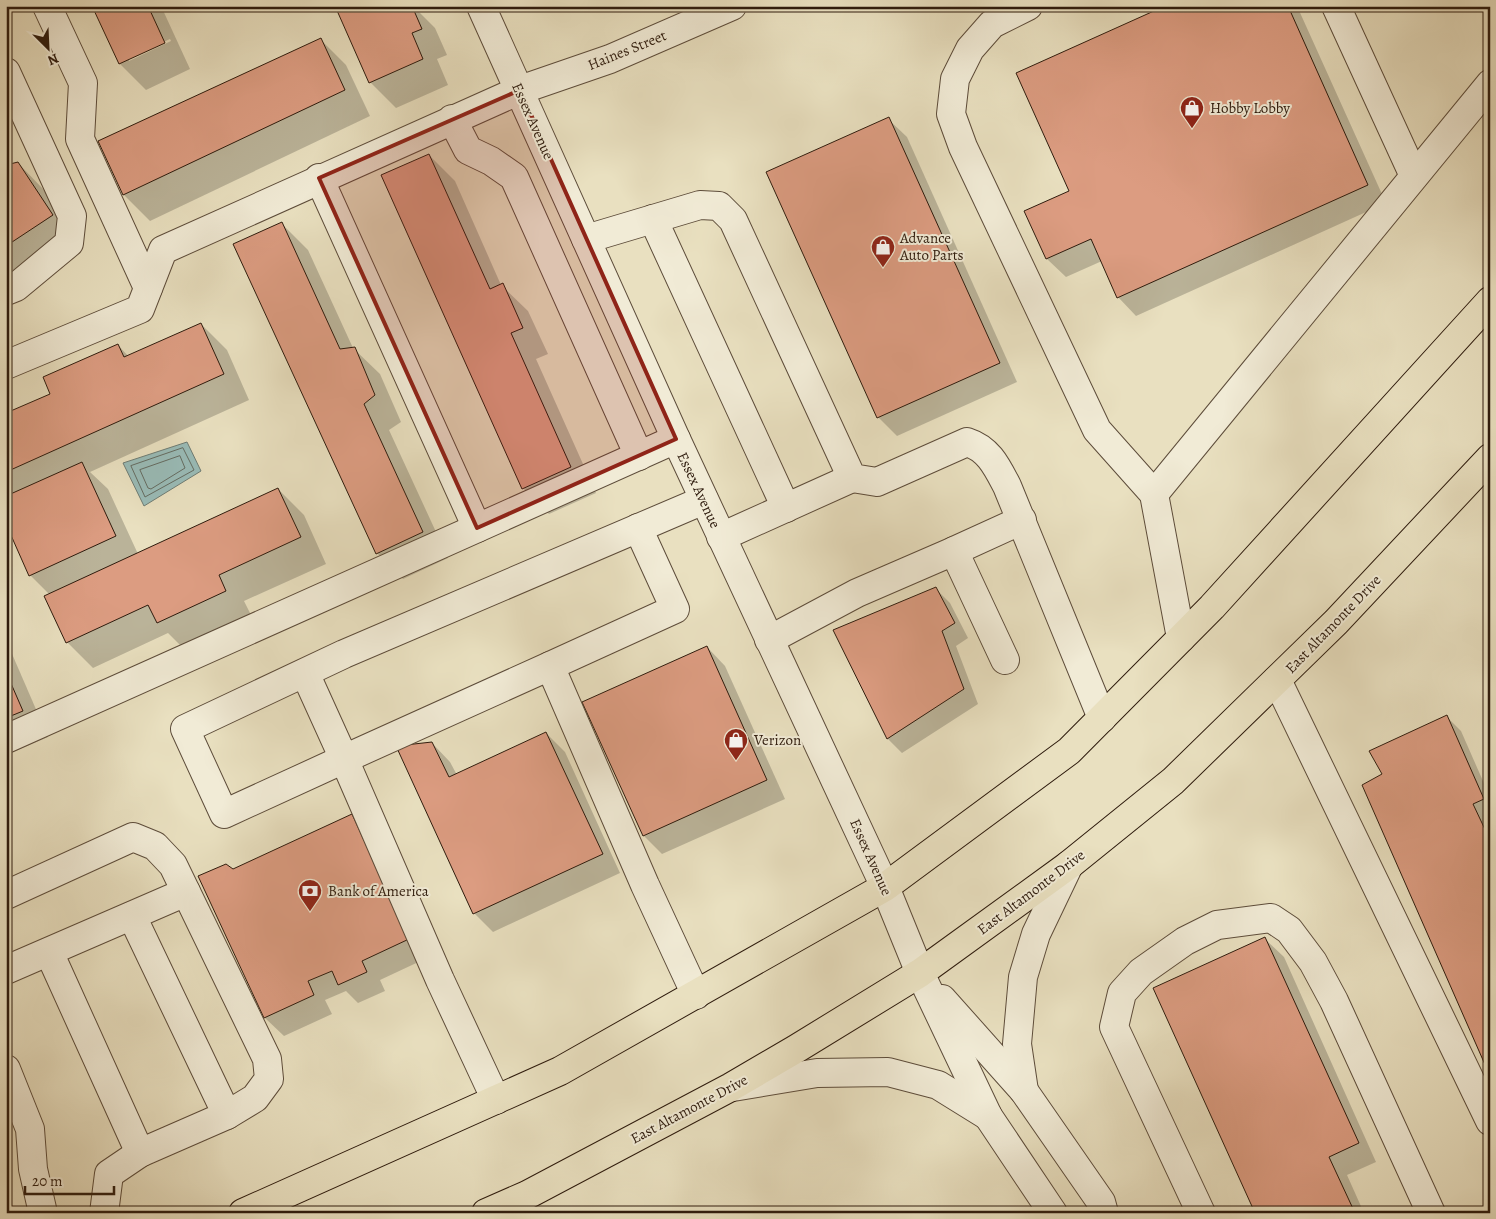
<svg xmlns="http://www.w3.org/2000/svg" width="1496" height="1219" font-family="Alegreya,serif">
<rect width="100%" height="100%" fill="#e9e0c0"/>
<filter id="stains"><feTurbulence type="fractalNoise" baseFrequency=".004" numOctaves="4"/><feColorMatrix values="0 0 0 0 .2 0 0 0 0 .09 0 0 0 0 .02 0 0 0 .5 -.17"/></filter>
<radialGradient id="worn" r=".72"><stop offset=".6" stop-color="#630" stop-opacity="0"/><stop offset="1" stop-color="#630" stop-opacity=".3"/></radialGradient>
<path fill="#99bcb8" stroke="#6e7c74" d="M187,442l14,29 -57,35 -21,-43z"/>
<g fill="#0003" fill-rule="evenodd">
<path d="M93,6h68l29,63 -44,21 -26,-26zM170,39l1,2 -42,20v-3z"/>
<path d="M312,6h14l-10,5z"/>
<path d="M336,6h77l22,22 12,27 -10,4 11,26 -52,23 -26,-26z"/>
<path d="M1168,6h129l89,197 -250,113 -18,-19 -16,-36 -36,16 -19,-18 -21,-47 45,-21z"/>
<path d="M320,39l26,26 24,51 -220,105 -26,-26 -25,-54z"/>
<path d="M888,119l19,18 110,245 -120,54 -19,-19z"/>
<path d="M429,155l26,26 46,104 27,26 20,43 -12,5 60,134 -47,21 -26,-26z"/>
<path d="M6,163l2,3 10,-3 26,27 34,52 -72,47z"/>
<path d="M282,224l26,26 45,98 27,26 21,48 -12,8 59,128 -45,21 -26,-26z"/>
<path d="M201,324l26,26 22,50 -159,72 18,17 30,65 140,-65 26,26 22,49 -82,37 8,16 -68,32 -16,-16 -75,35 -26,-26 -17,-47 -20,-20 -24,-54 4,-26 -4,-4v-77l45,-20 67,-49 11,12z"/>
<path d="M936,589l14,14 18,35 -12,8 22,58 -76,49 -14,-14 -54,-109z"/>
<path d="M6,640l42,97 -39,17 -3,-3z"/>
<path d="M707,647l18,19 60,133 -123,55 -18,-18z"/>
<path d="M1447,717l14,14 29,66v20l-4,1 4,8v247l-106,-299z"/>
<path d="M546,733l19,19 55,121 -127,59 -19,-19 -42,-170 18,19 7,13z"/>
<path d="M352,816l18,18 57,124 -47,22 5,11 -27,12 -12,-12 -21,9 7,14 -48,22 -19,-18 -65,-141 33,-7z"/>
<path d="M1265,939l19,18 92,205 -29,13 17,38h-107z"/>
</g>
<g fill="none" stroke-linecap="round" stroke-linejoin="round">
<g stroke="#646c62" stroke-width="1">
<path d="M183,448l11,22 -49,27 -14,-31z"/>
<path d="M180,456l5,12 -34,21 -3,-1 -8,-18z"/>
</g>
</g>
<g fill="#dc9c81" stroke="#2e1b0d">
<path d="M92,6h56l17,37 -46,21z"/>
<path d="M335,6h77l10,23 -10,4 11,26 -54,24z"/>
<path d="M1165,6h123l80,179 -251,113 -26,-59 -45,20 -22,-48 45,-20 -53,-118z"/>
<path d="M321,38l24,52 -222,105 -25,-54z"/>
<path d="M889,117l111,246 -123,55 -111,-246z"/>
<path d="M429,154l61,135 13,-6 20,45 -12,5 60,134 -49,22 -141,-314z"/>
<path d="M18,162l35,53 -47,31v-81z"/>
<path d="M282,222l58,127 15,-2 20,48 -11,9 59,128 -47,22 -143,-310z"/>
<path d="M201,323l23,51 -218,98v-59l44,-19 -7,-17 75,-33 6,13z"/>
<path d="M82,462l34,74 -87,40 -23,-52v-28z"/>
<path d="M278,488l23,49 -82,38 7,16 -69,32 -9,-18 -82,38 -22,-47z"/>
<path d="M936,587l19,36 -13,8 22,58 -77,50 -54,-109z"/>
<path d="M707,646l60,134 -124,56 -61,-134z"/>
<path d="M6,672l17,39 -17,7z"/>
<path d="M1447,715l37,84 -11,5 17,36v236l-128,-291 20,-11 -13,-23z"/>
<path d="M546,732l57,122 -130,60 -77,-168 36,-4 17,35z"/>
<path d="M352,814l57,125 -47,22 5,11 -29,13 -6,-14 -24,10 6,14 -50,23 -66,-142 28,-12 7,5z"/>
<path d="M1265,937l94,206 -30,14 26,56h-100l-102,-225z"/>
</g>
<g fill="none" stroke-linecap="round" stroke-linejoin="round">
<g stroke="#5d4c3a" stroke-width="30">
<g id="minor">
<path d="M47,6l36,77 -3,56 68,149"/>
<path d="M481,6l195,433 209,448 35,86 68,143 65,97"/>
<path d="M1028,6l-36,18 -22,25 -15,30 -4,35 12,33 134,283 57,64 27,144"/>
<path d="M1336,6l78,170"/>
<path d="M6,72l66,144 -3,27 -53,44 -10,4"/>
<path d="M452,119l16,31 23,11 23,16 125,279"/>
<path d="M319,178l158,350"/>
<path d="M653,219l133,289"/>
<path d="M586,239l114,-34 19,1 14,14 119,258 25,4 90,-40c22,7 30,25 40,44l95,232"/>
<path d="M6,365l134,-56 23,-59 357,-160 90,-31 122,-53"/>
<path d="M1154,494l336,-410"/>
<path d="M721,537l131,-59"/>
<path d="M954,551l68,-31"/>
<path d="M769,640l88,-47 97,-42 51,109"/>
<path d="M550,666l125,-57 -37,-81"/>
<path d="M305,673l39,86 206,-93 95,219 51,110"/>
<path d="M1277,680l213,441"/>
<path d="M6,739l670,-300"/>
<path d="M6,895l127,-58 22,9 18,19 94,194 2,20 -14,19 -28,17"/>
<path d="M49,952l91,201"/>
<path d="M6,970l180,-78"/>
<path d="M942,999l82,92 77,111 3,11"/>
<path d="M6,1069l24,60 3,40 10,44"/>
<path d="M733,1087l84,-14 71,-1 50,13 50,31"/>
<path d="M1024,1091l-7,-47 6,-67 13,-43 33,-69"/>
<path d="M496,1100l-56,-120 -96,-221 -120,55 -39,-85 159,-75 360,-154"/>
<path d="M104,1213l5,-39 31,-21 87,-38 -95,-199"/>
<path d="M1201,1213l-87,-186 8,-34 19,-21 44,-31 32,-16 54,-7 18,12 24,32 21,39 97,212"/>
</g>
</g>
<g stroke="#2e1b0d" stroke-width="30">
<g id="major">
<path d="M243,1213l317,-142 325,-184 184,-136 143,-144 278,-306"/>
<path d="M486,1213l41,-18 204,-108 65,-38 124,-76 149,-108 104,-84 163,-159 154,-164"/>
</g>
</g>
<use href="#minor" stroke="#f1ebd6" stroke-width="28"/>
<use href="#major" stroke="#e9e0c0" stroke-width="28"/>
</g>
<path fill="#8f2418" fill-opacity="0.2" stroke="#8f2418" stroke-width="4" stroke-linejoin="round" d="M520,90l156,349 -199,89 -158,-350z"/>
<defs>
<g id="shop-pin" transform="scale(1.25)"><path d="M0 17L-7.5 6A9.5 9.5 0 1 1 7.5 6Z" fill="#8f2418" stroke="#f1ebd6"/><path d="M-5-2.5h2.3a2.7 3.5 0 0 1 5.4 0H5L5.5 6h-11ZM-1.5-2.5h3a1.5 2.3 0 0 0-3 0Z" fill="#fff"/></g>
<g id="bank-pin" transform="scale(1.25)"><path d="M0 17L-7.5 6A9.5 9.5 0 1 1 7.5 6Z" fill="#8f2418" stroke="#f1ebd6"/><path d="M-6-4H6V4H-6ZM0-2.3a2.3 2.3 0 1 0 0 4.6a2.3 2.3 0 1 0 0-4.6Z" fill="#fff"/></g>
</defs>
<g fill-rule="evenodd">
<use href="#shop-pin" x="1192" y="108"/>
<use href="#shop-pin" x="883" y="247"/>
<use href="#shop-pin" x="736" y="740"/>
<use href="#bank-pin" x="310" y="891"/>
</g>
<g text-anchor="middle" stroke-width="4" stroke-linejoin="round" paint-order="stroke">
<g font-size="15" fill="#2e1b0d" stroke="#f1ebd6">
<text transform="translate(627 50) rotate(-22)" y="5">Haines Street</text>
<text transform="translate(533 121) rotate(66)" y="5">Essex Avenue</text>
<text transform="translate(699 490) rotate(65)" y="5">Essex Avenue</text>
<text transform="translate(1333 624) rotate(-46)" y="5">East Altamonte Drive</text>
<text transform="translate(871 857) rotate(66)" y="5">Essex Avenue</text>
<text transform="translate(1031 892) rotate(-37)" y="5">East Altamonte Drive</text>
<text transform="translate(689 1109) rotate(-28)" y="5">East Altamonte Drive</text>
</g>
<g font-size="15" fill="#2e1b0d" stroke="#f1ebd6" text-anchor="start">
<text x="1210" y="113">Hobby Lobby</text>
<text x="900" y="243">Advance<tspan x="900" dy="17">Auto Parts</tspan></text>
<text x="754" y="745">Verizon</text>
<text x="328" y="896">Bank of America</text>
</g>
</g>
<rect width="1496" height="1219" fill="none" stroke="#e9e0c0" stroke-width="25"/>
<rect x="8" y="8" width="1481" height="1204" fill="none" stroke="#2e1b0d" stroke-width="2.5"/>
<rect x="12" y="12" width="1471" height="1194" fill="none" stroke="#2e1b0d"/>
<g transform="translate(48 48) rotate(156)" stroke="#f1ebd6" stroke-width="4" paint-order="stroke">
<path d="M0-4L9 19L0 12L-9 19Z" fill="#2e1b0d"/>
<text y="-8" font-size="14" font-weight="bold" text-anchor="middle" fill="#2e1b0d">N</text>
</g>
<path d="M25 1186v8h89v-8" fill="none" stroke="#2e1b0d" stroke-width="2.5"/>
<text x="32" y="1186" font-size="15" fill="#2e1b0d" stroke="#f1ebd6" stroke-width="4" paint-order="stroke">20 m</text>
<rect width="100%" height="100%" filter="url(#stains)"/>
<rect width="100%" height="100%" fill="url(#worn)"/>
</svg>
